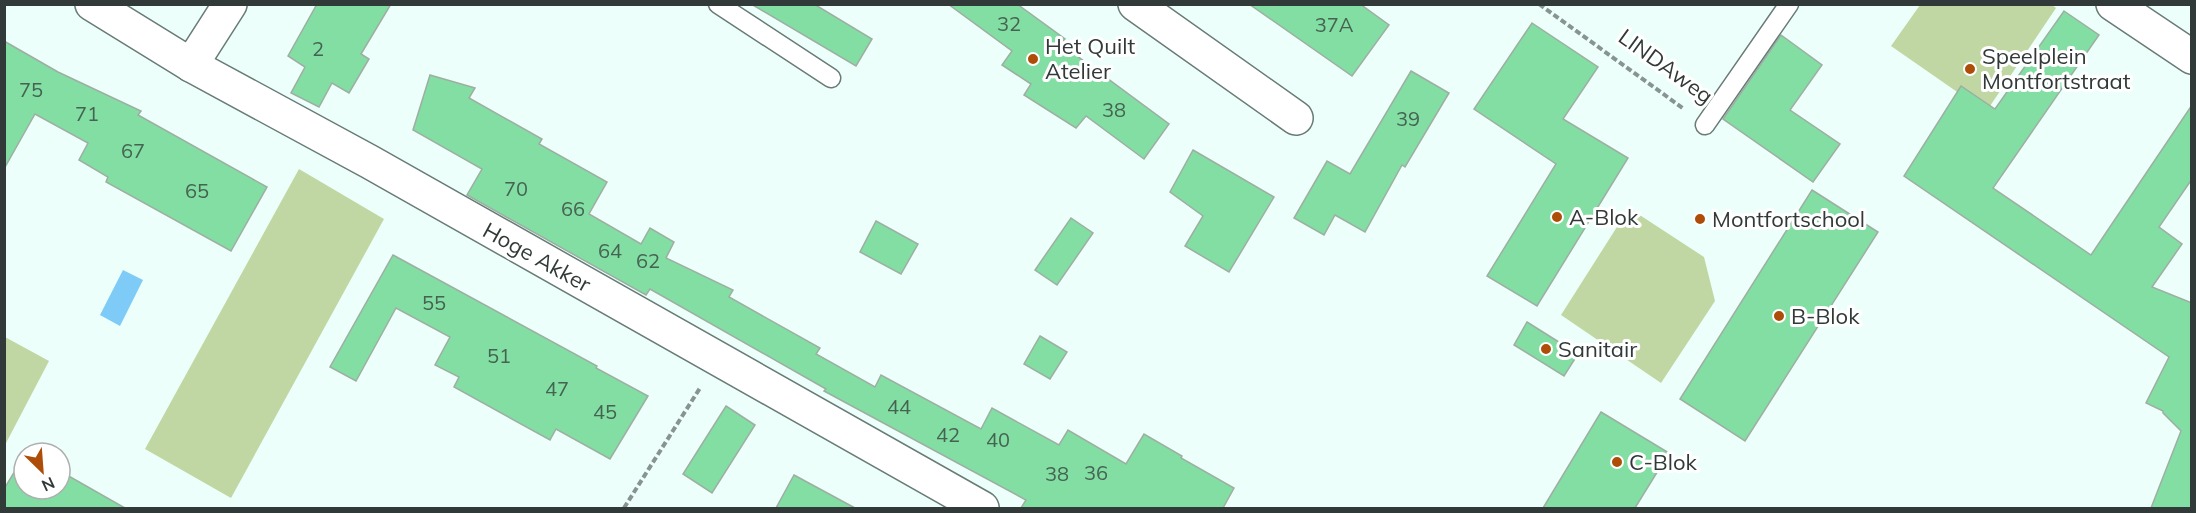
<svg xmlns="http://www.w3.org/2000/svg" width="2196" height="513" font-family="Mulish,sans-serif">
<rect width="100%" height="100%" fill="#edfffb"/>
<g fill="#c0d7a3">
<path d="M2051,4l5,4 -70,104 -95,-66 29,-41z"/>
<path d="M299,169l85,50 -153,279 -86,-49z"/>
<path d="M1629,208l75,49 11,44 -54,82 -100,-68z"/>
<path d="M5,337l44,24 -44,84z"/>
</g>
<path fill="#7dcbf6" d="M123,270l20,10 -23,46 -20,-11z"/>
<g fill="#82dea2" stroke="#9eaea3" stroke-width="1.5">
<path d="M317,4h74l-30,50 8,5 -20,34 -17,-10 -13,24 -28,-14 14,-26 -17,-11z"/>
<path d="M751,4h63l58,35 -16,27z"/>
<path d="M948,4h69l48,35 -4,5 108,80 -25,35 -58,-43 -10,12 -52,-33 7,-11 -29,-19 10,-14z"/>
<path d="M1249,4h111l29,21 -37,51z"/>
<path d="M2064,11l35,24 -106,153 98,67 101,-150v74l-33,48 23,17 -30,43 40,16v205h-41l30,-77 -18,-18v-2l-17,-8 23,-46 -265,-181 57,-90 34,23z"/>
<path d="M1532,23l66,44 -35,52 65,39 -91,148 -50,-30 69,-112 -82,-55z"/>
<path d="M1781,35l41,30 -32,45 50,34 -27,38 -90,-63z"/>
<path d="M4,41l54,31 83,39 -3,4 129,72 -36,64 -125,-69 2,-5 -29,-17 9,-17 -53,-29 -31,55z"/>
<path d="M1411,71l38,22 -44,74 -3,-2 -37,67 -30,-17 -11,20 -30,-17 33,-57 23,13z"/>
<path d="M430,75l45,13 -6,10 73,41 -3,5 68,38 -18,32 52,30 9,-16 24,14 -8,16 67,32 -4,7 91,51 -4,6 59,33 6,-12 100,54 11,-21 67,37 9,-15 58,34 18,-30 38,22 -1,2 53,30 -11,20h-202l5,-8 -202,-109 2,-2 -176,-100 -4,6 -179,-100 15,-26 -69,-39z"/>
<path d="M1193,150l81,47 -45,75 -44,-26 18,-30 -33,-24z"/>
<path d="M1812,190l66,42 -133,209 -65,-42z"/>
<path d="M1071,218l22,15 -36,52 -22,-15z"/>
<path d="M876,221l42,23 -17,30 -41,-22z"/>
<path d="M393,255l204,111 -1,2 52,28 -38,63 -54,-30 -6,11 -96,-53 5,-10 -24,-12 15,-28 -54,-29 -40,73 -26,-14z"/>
<path d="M1527,322l51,32 -14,22 -50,-31z"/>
<path d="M1040,336l27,16 -17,27 -26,-15z"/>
<path d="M726,406l29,19 -43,68 -29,-19z"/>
<path d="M1601,412l68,41 -34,55h-92z"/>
<path d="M24,456v33h36v-18l65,37h-121v-19z"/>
<path d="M794,475l61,33h-79z"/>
</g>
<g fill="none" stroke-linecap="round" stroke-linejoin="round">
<g stroke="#687b77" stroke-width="21">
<g id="service">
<path d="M718,4l113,74"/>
<path d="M1705,125l84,-121"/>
</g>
</g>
<g stroke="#687b77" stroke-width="36">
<g id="minor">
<path d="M92,4l99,61 179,97 612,346"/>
<path d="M1135,4l161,114"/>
<path d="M2113,4l79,53"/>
<path d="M191,65l39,-61"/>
</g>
</g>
<g stroke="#879491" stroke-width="4" stroke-dasharray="6 3" stroke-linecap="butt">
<path d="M1539,4l145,105"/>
<path d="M624,508l76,-120"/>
</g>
<use href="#service" stroke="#fff" stroke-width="18"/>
<use href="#minor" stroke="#fff" stroke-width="33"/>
</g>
<g fill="#ad4d07" stroke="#fff" stroke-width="2">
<circle cx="1033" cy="59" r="6"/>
<circle cx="1970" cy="69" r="6"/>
<circle cx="1557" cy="217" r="6"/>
<circle cx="1700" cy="219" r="6"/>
<circle cx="1779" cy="316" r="6"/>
<circle cx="1546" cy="349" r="6"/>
<circle cx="1617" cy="462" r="6"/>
</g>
<g text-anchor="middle" stroke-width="6" stroke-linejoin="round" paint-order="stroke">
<g font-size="20" fill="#456352">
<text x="1009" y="31">32</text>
<text x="1334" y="32">37A</text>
<text x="318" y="56">2</text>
<text x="31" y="97">75</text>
<text x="1114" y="117">38</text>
<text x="87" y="121">71</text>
<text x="1408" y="126">39</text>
<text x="133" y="158">67</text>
<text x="516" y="196">70</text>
<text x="197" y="198">65</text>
<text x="573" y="216">66</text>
<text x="610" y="258">64</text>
<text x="648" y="268">62</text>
<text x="434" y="310">55</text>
<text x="499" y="363">51</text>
<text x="557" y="396">47</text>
<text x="899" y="414">44</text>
<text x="605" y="419">45</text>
<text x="948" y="442">42</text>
<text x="998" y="447">40</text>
<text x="1096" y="480">36</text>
<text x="1057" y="481">38</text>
</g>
<g font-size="22" fill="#313a38" stroke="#fff" text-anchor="start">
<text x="1045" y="54">Het Quilt<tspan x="1045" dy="25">Atelier</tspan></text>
<text x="1982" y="64">Speelplein<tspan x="1982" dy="25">Montfortstraat</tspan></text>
<text x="1569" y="225">A-Blok</text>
<text x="1712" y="227">Montfortschool</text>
<text x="1791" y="324">B-Blok</text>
<text x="1558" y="357">Sanitair</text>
<text x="1629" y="470">C-Blok</text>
</g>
<g font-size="22" fill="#313a38" stroke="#fff">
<text transform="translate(1666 66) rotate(36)" y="8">LINDAweg</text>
<text transform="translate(537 257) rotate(29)" y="8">Hoge Akker</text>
</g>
</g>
<rect width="2196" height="513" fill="none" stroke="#313a38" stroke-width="12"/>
<g transform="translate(42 471) rotate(155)"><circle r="28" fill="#ffffff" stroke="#adb0af" stroke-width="1.5"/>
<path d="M0-4.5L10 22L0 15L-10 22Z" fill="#ad4d07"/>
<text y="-9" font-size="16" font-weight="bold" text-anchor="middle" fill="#313a38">N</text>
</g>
</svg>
